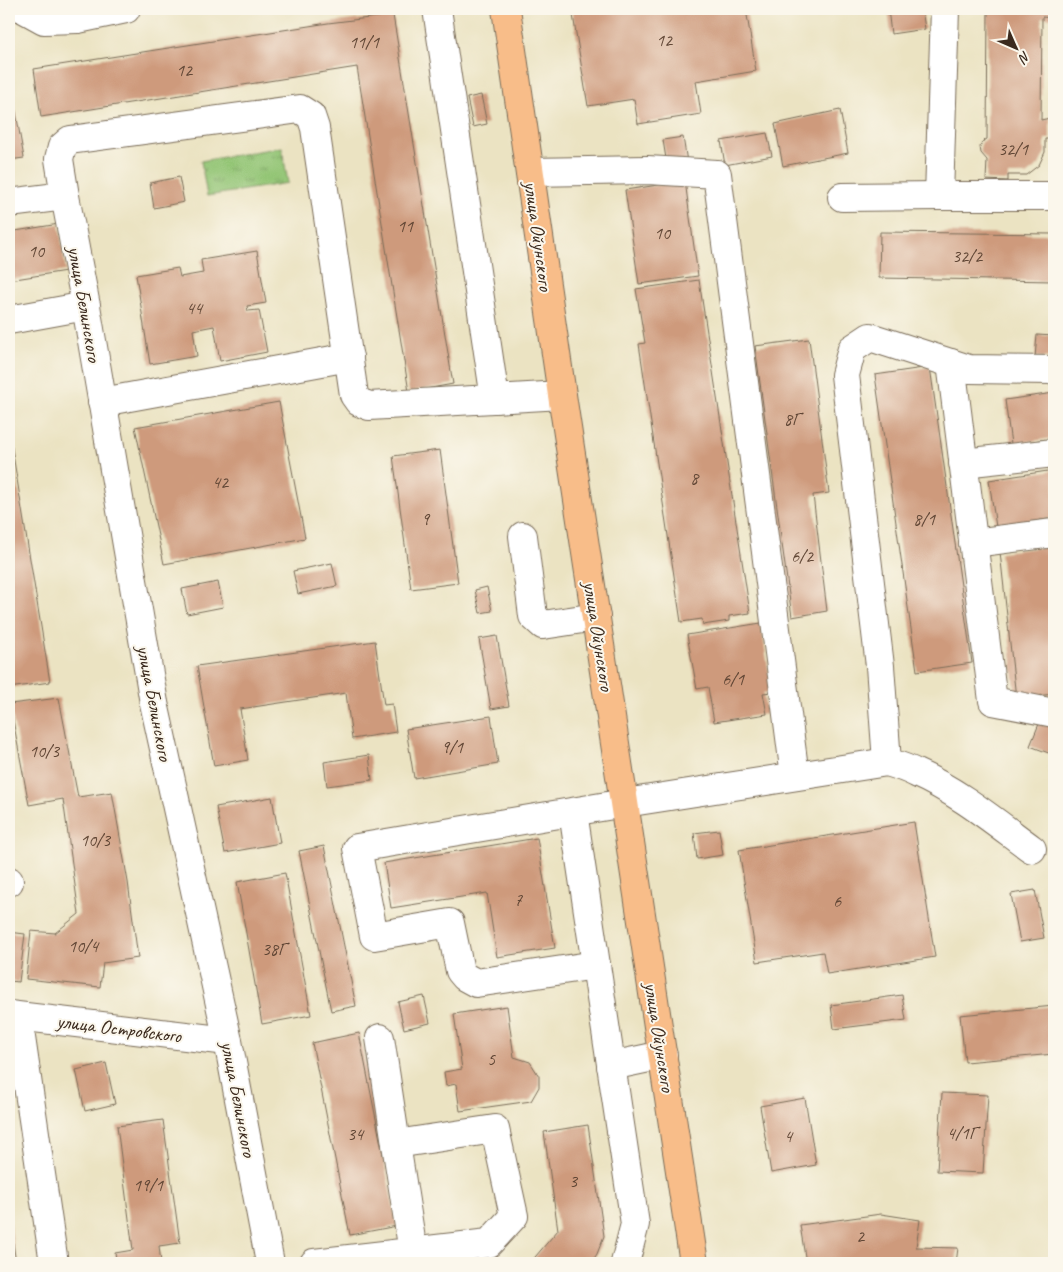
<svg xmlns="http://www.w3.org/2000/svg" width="1063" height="1272" font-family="Caveat,sans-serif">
<defs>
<pattern id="grass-tufts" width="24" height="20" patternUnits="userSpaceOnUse" patternTransform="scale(1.25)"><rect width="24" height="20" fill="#93c575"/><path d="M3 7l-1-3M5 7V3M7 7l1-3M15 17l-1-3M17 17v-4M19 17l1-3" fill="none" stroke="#79a05f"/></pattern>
</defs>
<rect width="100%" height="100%" fill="#fbf7ec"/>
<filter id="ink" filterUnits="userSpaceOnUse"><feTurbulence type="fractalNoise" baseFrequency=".02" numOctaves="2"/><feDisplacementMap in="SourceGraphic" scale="10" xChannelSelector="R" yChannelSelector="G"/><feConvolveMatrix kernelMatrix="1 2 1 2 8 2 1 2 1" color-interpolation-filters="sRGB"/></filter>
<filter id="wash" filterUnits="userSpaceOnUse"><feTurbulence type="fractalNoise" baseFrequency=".0096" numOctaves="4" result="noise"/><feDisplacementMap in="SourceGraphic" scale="20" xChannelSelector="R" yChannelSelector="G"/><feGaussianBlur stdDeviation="1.12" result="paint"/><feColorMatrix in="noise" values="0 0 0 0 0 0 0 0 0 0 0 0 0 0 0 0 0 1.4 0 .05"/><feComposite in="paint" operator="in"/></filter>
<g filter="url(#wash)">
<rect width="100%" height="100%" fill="#ebe3c2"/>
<path fill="url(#grass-tufts)" stroke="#67784a" d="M282,147l6,36 -81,13 -6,-35z"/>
<g id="blocks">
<g fill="#ce9a7b">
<path d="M572,9h174l10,62 -60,10 5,33 -63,10 -4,-25 -46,7z"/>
<path d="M888,9h34l3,20 -34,5z"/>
<path d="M988,9h66v9l-12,-1 -1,103 9,-2v21h-5v13l-6,13 -13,10h-18v6l-22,-1 1,-20 -6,-7 -1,-6 2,-5 5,-3z"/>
<path d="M393,15l60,369 -44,8 -52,-325 -316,50 -7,-48 294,-46z"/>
<path d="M9,90h3l12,68 -15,2z"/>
<path d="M481,95l6,29 -14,3 -6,-29z"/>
<path d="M840,110l8,43 -65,13 -8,-42z"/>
<path d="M767,133l5,23 -47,9 -4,-24z"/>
<path d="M683,137l4,25 -20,3 -4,-25z"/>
<path d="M179,177l5,25 -30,6 -4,-25z"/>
<path d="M685,181l13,95 -59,8 -14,-94z"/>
<path d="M59,224l7,47 -57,9v-48z"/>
<path d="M880,232l174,2v47l-175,-3z"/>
<path d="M257,251l9,52 -19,3 1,5 11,-1 8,42 -47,9 -6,-35 -21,4 4,26 -47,8 -14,-89 42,-7 2,9 23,-4 -2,-13z"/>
<path d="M699,280l51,333 -21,3v5l-26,4 -1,-6 -21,3 -42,-278 6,-1 -9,-54z"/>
<path d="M1037,335l17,1v22l-19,-1z"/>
<path d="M809,339l20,154 -16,2 14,116 -35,6 -37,-271z"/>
<path d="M930,367l42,296 -55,8 -42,-296z"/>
<path d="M1054,393v45l-43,6 -6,-44z"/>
<path d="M279,402l26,136 -141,26 -29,-137z"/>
<path d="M10,436l40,246 -41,6v-251z"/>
<path d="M440,450l18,133 -47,6 -18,-133z"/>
<path d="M1054,470v48l-58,9 -7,-47z"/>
<path d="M1054,546v148l-38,4 -16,-146z"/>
<path d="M332,563l5,23 -39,8 -5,-23z"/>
<path d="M218,582l5,25 -36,7 -5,-25z"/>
<path d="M487,587l5,24 -12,2 -5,-23z"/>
<path d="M761,623l11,69 -9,1 4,21 -53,8 -6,-35 -11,2 -10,-54z"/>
<path d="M497,636l12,70 -18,3 -12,-70z"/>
<path d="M375,641l9,64 8,-1 4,28 -44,7 -6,-46 -106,16 8,51 -34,6 -17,-100z"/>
<path d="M59,698l19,99 34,-5 16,90 10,76 -35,5 -3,24 -74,-8 5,-48 24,2 24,-19 -16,-115 -34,6 -19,-101z"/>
<path d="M491,716l7,48 -84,14 -8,-49z"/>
<path d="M1041,719l13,6v30l-24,-9z"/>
<path d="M369,755l3,25 -45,6 -3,-24z"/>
<path d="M272,797l8,46 -55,10 -9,-46z"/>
<path d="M914,822l21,135 -108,17 -4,-22 -66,10 -18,-112z"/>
<path d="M719,830l4,25 -26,4 -3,-26z"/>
<path d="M537,838l18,110 -58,9 -10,-64 -96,15 -7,-45z"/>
<path d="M324,846l32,160 -25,5 -32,-160z"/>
<path d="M285,873l26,142 -49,9 -25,-142z"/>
<path d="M1035,890l9,48 -24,4 -9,-48z"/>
<path d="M9,932l16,2 -6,48 -10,-1z"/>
<path d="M902,995l4,25 -72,9 -3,-24z"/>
<path d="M424,996l6,27 -26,6 -6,-27z"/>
<path d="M507,1006l7,51 16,5 9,14v11l-8,14 -71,10 -4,-27 -10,2 -2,-14 18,-3 -8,-55z"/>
<path d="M1054,1006v48l-89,8 -5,-47z"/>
<path d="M359,1033l38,193 -47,9 -38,-192z"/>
<path d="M106,1063l9,41 -30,7 -9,-41z"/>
<path d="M942,1093l46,2 -5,78 -46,-2z"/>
<path d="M805,1098l11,67 -45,8 -11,-67z"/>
<path d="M163,1120l17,123 -21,3 2,17h-44l-2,-10 18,-3 -16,-124z"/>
<path d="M588,1125l16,111 -7,18 -6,9h-61l28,-33 -14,-98z"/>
<path d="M881,1214l39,6 -4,27 42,1 -2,15h-150l-6,-38z"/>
<path d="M9,1223h1l6,40h-7z"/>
</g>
</g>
</g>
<g filter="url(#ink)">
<use href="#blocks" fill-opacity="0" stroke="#796b57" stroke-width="1"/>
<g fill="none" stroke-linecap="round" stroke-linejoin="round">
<g stroke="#796b57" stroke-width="30">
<g id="minor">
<path d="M24,9l20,11 34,-1 48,-10"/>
<path d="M437,9l58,390"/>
<path d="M945,9l-6,187h115"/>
<path d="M530,172l117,-2 70,4 78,602"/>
<path d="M65,196l-6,-37 3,-12 8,-7 230,-31 11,7 4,12 39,267 5,7 10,4 193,-11"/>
<path d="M842,197l97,-1"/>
<path d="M9,203l56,-7 21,110 68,397 74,338 42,222"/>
<path d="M9,320l77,-14"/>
<path d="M951,363l42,338 61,12"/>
<path d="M102,402l247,-45"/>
<path d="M963,463l91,-10"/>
<path d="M523,536l10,80 10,9 53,-8"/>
<path d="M973,543l81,-10"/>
<path d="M887,762l-7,-96 -35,-291 7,-26 18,-12 99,32 85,1"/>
<path d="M573,812l62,412 -10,39"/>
<path d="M9,881v1"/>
<path d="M596,965l-120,18 -11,-6 -5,-6 -10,-48 -76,13 -17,-88 268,-45 262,-41c10,3 20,6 29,11 43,19 79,49 116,76"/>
<path d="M9,1015l219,26"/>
<path d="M18,1017l36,246"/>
<path d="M380,1038l16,106"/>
<path d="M611,1066l52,-11"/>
<path d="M314,1263l175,-20 25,-27 -19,-87 -99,15 17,108"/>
</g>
</g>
<g stroke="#796b57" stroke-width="30">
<path id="major" d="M506,9l56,386 132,868"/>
</g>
<use href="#minor" stroke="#fff" stroke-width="28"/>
<use href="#major" stroke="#f8bd89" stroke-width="28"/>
</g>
</g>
<g text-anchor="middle" stroke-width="4" stroke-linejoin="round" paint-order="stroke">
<g font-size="18" fill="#604635">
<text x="664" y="46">12</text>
<text x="364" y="48">11/1</text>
<text x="184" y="76">12</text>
<text x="1013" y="155">32/1</text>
<text x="405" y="232">11</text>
<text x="662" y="239">10</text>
<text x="36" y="257">10</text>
<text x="967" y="262">32/2</text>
<text x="194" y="314">44</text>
<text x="792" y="425">8Г</text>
<text x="694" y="484">8</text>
<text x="220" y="488">42</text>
<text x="425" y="525">9</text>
<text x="924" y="525">8/1</text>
<text x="802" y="562">6/2</text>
<text x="733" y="685">6/1</text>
<text x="452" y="753">9/1</text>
<text x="44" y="757">10/3</text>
<text x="95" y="846">10/3</text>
<text x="518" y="906">7</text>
<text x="837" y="907">6</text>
<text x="83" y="952">10/4</text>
<text x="274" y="955">38Г</text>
<text x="491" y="1065">5</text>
<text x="962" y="1139">4/1Г</text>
<text x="355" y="1140">34</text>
<text x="788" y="1142">4</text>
<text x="573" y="1187">3</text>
<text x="148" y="1191">19/1</text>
<text x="860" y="1242">2</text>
</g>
<g font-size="20" fill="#3b2a1e" stroke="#fbf7ec">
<text transform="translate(539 236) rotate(82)" y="7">улица Ойунского</text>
<text transform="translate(85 304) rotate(80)" y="7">улица Белинского</text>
<text transform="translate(599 636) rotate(81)" y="7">улица Ойунского</text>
<text transform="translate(155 703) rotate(79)" y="7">улица Белинского</text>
<text transform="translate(119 1028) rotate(7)" y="7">улица Островского</text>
<text transform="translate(660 1037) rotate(81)" y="7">улица Ойунского</text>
<text transform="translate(239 1099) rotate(79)" y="7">улица Белинского</text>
</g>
</g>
<rect width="1063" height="1272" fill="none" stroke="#fbf7ec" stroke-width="30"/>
<g transform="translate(1016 48) rotate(135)" stroke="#fbf7ec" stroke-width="4" paint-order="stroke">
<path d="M0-4L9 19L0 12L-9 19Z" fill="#3b2a1e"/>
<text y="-8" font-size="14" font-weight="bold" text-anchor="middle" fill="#3b2a1e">N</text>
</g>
</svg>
